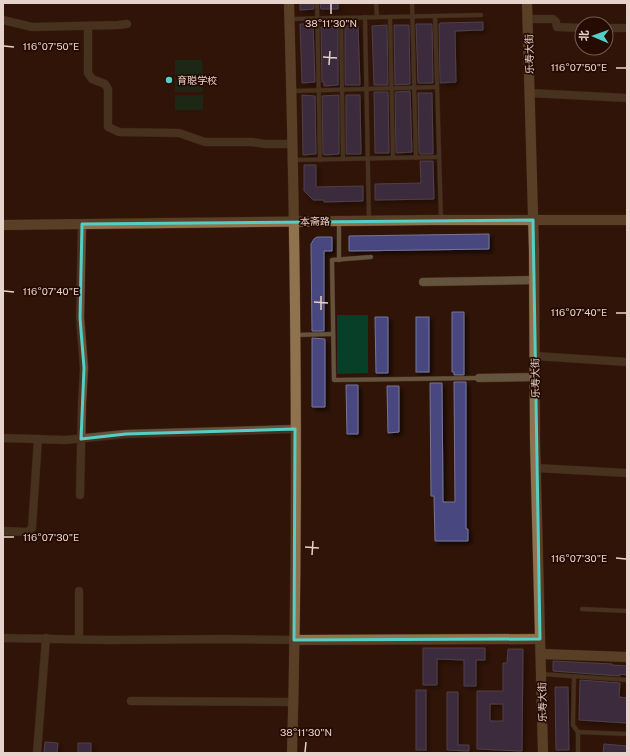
<svg xmlns="http://www.w3.org/2000/svg" width="630" height="756" font-family="'Public Sans','Noto Sans SC',sans-serif">
<defs>
<filter id="shadow"><feDropShadow dx="3" dy="3" stdDeviation="2" flood-color="#0009"/></filter>
</defs>
<rect width="100%" height="100%" fill="#301408"/>
<g fill="#083f29">
<path d="M175,60h27l1,15h-28z"/>
<path d="M175,78h27l1,14h-28z"/>
<rect x="175" y="95" width="28" height="15"/>
<path d="M337,315h31v58l-31,1z"/>
</g>
<g fill="#49477f" stroke="#747595" fill-rule="evenodd" filter="url(#shadow)">
<path d="M300,3h14v6l-14,1z"/>
<path d="M320,3h18v6h-17z"/>
<path d="M483,22v8l-28,1 1,51 -16,1 -1,-59h1v-1z"/>
<path d="M300,24h13l2,58 -13,1z"/>
<path d="M416,24h16l1,59h-15z"/>
<path d="M387,25l1,60h-14l-2,-59z"/>
<path d="M394,25h15l1,59 -15,1z"/>
<path d="M338,26v59l-14,1v-4h-2l-1,-55z"/>
<path d="M345,26h13l2,59h-15z"/>
<path d="M410,91l2,61 -16,1 -1,-61z"/>
<path d="M374,92h14l1,61h-14z"/>
<path d="M418,93h14l1,61h-13l-1,-2z"/>
<path d="M302,95l13,1 1,58 -13,1z"/>
<path d="M339,95v59l-14,1 -2,-1 -1,-58z"/>
<path d="M346,95h14l1,59h-15z"/>
<path d="M420,161h13l1,38 -59,1v-16l46,-1z"/>
<path d="M304,165h12v22l47,-1v15l-39,1v-2h-11l-9,-9z"/>
<path d="M489,234v15l-140,2v-15z"/>
<path d="M317,237h15v14h-8v80h-12l-1,-87 3,-5z"/>
<path d="M452,312h12v63h-10v-3h-2z"/>
<path d="M375,317h13v56h-12z"/>
<rect x="416" y="317" width="13" height="55"/>
<path d="M312,338l13,1v68h-13z"/>
<path d="M454,382h12v147h2v12h-33l-1,-45h-3l-1,-113h12l1,119h12z"/>
<path d="M346,385h12v49h-11z"/>
<path d="M387,386h12v46l-11,1z"/>
<path d="M423,648h62v12h-9v26h-12v-26l-27,-1v26h-14z"/>
<path d="M508,649h15l-1,102 -45,-2v-58h26v-28h4zM490,704h13v17h-13z"/>
<path d="M553,661l59,3v1l15,1v9l-7,-1v2l-67,-5z"/>
<path d="M580,680l40,3 -1,14 8,1v25l-48,-3z"/>
<path d="M555,687h13l1,63h-13z"/>
<rect x="416" y="690" width="10" height="60"/>
<path d="M447,692h11v53h11v6l-22,-1z"/>
<path d="M45,742l13,1 -1,10h-13z"/>
<rect x="78" y="743" width="13" height="10"/>
<path d="M604,744l23,2v7h-24z"/>
</g>
<g fill="none" stroke-linecap="round" stroke-linejoin="round">
<g stroke="#4a2f23" stroke-width="5">
<g id="lane">
<path d="M317,3l3,157"/>
<path d="M376,3l1,14"/>
<path d="M412,3l4,155"/>
<path d="M435,16l6,203"/>
<path d="M365,17l4,203"/>
<path d="M390,17l3,141"/>
<path d="M341,18l2,141"/>
<path d="M290,19l191,-4"/>
<path d="M292,91l145,-4"/>
<path d="M294,160l145,-3"/>
<path d="M371,257l-39,3 2,120 145,-2"/>
<path d="M339,260v-38"/>
<path d="M295,335l38,-1"/>
<path d="M582,609l45,2"/>
<path d="M542,674l85,6"/>
<path d="M574,677l-1,48 5,7"/>
<path d="M578,753v-21l49,2"/>
</g>
</g>
<g stroke="#4a2f23" stroke-width="9">
<g id="street">
<path d="M528,19h25l3,3 1,5 25,1"/>
<path d="M3,20l29,7 86,-2 9,-1"/>
<path d="M88,26v47l4,6 13,5 3,5v38l11,5 60,1 26,9h47l13,2h28"/>
<path d="M606,28h21"/>
<path d="M530,93l97,5"/>
<path d="M423,282l111,-2"/>
<path d="M535,356l92,6"/>
<path d="M479,378l56,-1"/>
<path d="M3,438l62,2 61,-6 169,-5"/>
<path d="M536,468l91,5"/>
<path d="M80,495l2,-92 2,-35 -4,-50 2,-94"/>
<path d="M3,531l25,1 4,-4 6,-89"/>
<path d="M79,591v48"/>
<path d="M3,638l105,2 118,-1 68,1"/>
<path d="M131,701l162,1"/>
<path d="M37,753l9,-115"/>
</g>
</g>
<g stroke="#4a2f23" stroke-width="11">
<g id="secondary">
<path d="M289,3c7,250 10,500 3,750"/>
<path d="M527,3l7,248 1,189 8,313"/>
<path d="M3,225l429,-5h195"/>
<path d="M294,640l246,-1"/>
<path d="M541,654l86,3"/>
</g>
</g>
<use href="#lane" stroke="#65543d" stroke-width="4"/>
<use href="#street" stroke="#65543d" stroke-width="8"/>
<use href="#secondary" stroke="#8f734e" stroke-width="10"/>
</g>
<path d="M0 0H630V756H0ZM533,220l7,419 -246,1 1,-211 -169,5 -45,5 3,-71 -4,-50 2,-94z" fill="#301408" fill-opacity=".55" fill-rule="evenodd"/>
<path fill="none" stroke="#55cec5" stroke-width="3" stroke-linejoin="round" d="M533,220l7,419 -246,1 1,-211 -169,5 -45,5 3,-71 -4,-50 2,-94z"/>
<path fill="none" stroke="#e7d3cb" stroke-width="1.5" d="M331,14v-10M4,46l10,1M323,57l14,1M329,65l1,-14M616,68h10M4,291l10,1M314,302l14,1M321,310v-14M616,313h10M4,537h10M305,547l14,1M312,555l1,-14M616,558l10,1M305,752l1,-10"/>
<circle fill="#55cec5" stroke="#250b01" stroke-width="1.5" cx="169" cy="80" r="4"/>
<g text-anchor="middle" stroke-width="3.5" stroke-linejoin="round" paint-order="stroke">
<g font-size="10" fill="#e7d3cb" stroke="#250b01">
<text transform="translate(529 54) rotate(-91)" y="4">乐寿大街</text>
<text transform="translate(315 221) rotate(-1)" y="4">本斋路</text>
<text transform="translate(535 378) rotate(-91)" y="4">乐寿大街</text>
<text transform="translate(542 702) rotate(-91)" y="4">乐寿大街</text>
</g>
<g font-size="10" fill="#e7d3cb" stroke="#250b01" text-anchor="start">
<text x="177" y="84">育聪学校</text>
</g>
</g>
<g font-size="10" text-anchor="middle" fill="#e7d3cb" stroke="#250b01" stroke-width="3.5" stroke-linejoin="round" paint-order="stroke">
<text x="331" y="27">38°11'30"N</text>
<text x="51" y="50">116°07'50"E</text>
<text x="579" y="71">116°07'50"E</text>
<text x="51" y="295">116°07'40"E</text>
<text x="579" y="316">116°07'40"E</text>
<text x="51" y="541">116°07'30"E</text>
<text x="579" y="562">116°07'30"E</text>
<text x="306" y="736">38°11'30"N</text>
</g>
<rect width="630" height="756" fill="none" stroke="#e7d3cb" stroke-width="8"/>
<g transform="translate(594 36) rotate(272)"><circle r="19" fill="#250b01" stroke="#735b52"/>
<path d="M0-3L7 15L0 10L-7 15Z" fill="#55cec5"/>
<text y="-6" font-size="11" font-weight="bold" text-anchor="middle" fill="#e7d3cb">北</text>
</g>
</svg>
